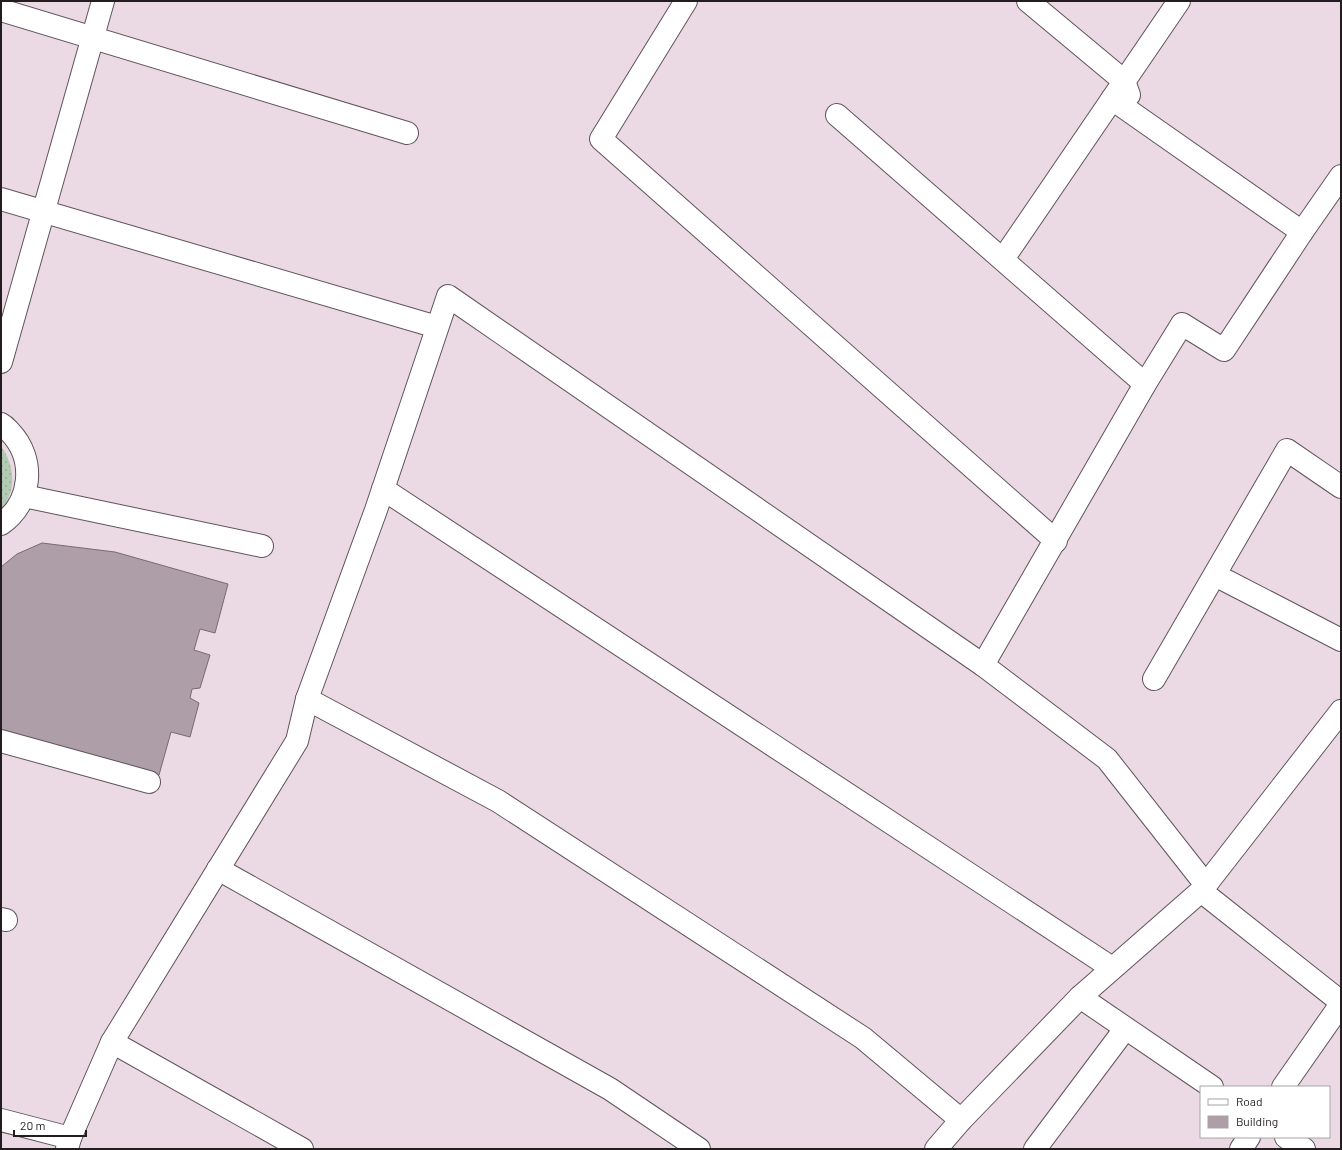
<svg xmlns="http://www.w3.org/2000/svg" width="1342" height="1150" font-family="Barlow,sans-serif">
<defs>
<pattern id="grass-dots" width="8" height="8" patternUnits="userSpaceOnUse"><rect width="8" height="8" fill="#b2cab4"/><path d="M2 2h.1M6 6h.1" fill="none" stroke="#99ad9a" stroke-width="1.8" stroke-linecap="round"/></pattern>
</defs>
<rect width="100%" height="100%" fill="#ebdae4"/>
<path fill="url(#grass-dots)" d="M1,446c13,18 17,45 0,62z"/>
<path fill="#ae9ea7" stroke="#786a72" d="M42,543l73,9 113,32 -13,49 -15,-4 -6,21 16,5 -10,33 -8,1 -2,9 9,5 -9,34 -19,-5 -12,43 -158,-45v-163l16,-13z"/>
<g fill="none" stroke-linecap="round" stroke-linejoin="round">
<g stroke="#61535b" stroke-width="24">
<g id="minor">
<path d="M686,1l-85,138 455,402"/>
<path d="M1028,1l96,80 5,14"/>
<path d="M1,10l406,123"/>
<path d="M1112,99l190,133"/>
<path d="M837,115l308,269"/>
<path d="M1,199l436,128"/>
<path d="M1003,259l176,-258"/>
<path d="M1,362l102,-361"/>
<path d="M1,424c4,2 6,5 9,8 26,27 22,71 -9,92"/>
<path d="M383,489l729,479"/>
<path d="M24,496l238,50"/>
<path d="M1215,575l126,65"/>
<path d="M983,665l162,-281 37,-60 42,26 78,-118 39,-56"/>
<path d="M1154,679l133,-229 54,37"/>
<path d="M307,699l191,102 365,237 98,82"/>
<path d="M1,741l148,41"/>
<path d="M218,869l392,220 89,60"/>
<path d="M1201,891l140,111"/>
<path d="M1,919l5,1"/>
<path d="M112,1042l190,107"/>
<path d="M1212,1087l-132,-90 121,-106 140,-180"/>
<path d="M1283,1087l58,-83"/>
<path d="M1,1120l69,18"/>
<path d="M1286,1137l18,12"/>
<path d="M67,1149l3,-11 42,-96 185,-301 10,-42 69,-189 72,-214 535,369 124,94 99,126"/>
<path d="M936,1149l25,-29 119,-123"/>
<path d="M1035,1149l90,-120"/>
<path d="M1241,1149l8,-12"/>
</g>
</g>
<use href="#minor" stroke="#fff" stroke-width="22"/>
</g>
<rect width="1342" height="1150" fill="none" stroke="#231d20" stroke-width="4"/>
<rect x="1200" y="1086" width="130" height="52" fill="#ffffff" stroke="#a7a5a6"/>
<rect x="1208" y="1099" width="20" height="6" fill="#ffffff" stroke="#a7a5a6"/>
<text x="1236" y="1106" font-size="12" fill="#231d20">Road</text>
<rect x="1208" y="1116" width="20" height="12" fill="#ae9ea7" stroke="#a7a5a6"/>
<text x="1236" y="1126" font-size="12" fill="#231d20">Building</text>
<path d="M14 1130v6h72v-6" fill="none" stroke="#231d20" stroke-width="2"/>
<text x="20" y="1130" font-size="12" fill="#231d20" stroke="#ffffff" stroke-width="3" paint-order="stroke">20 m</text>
</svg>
